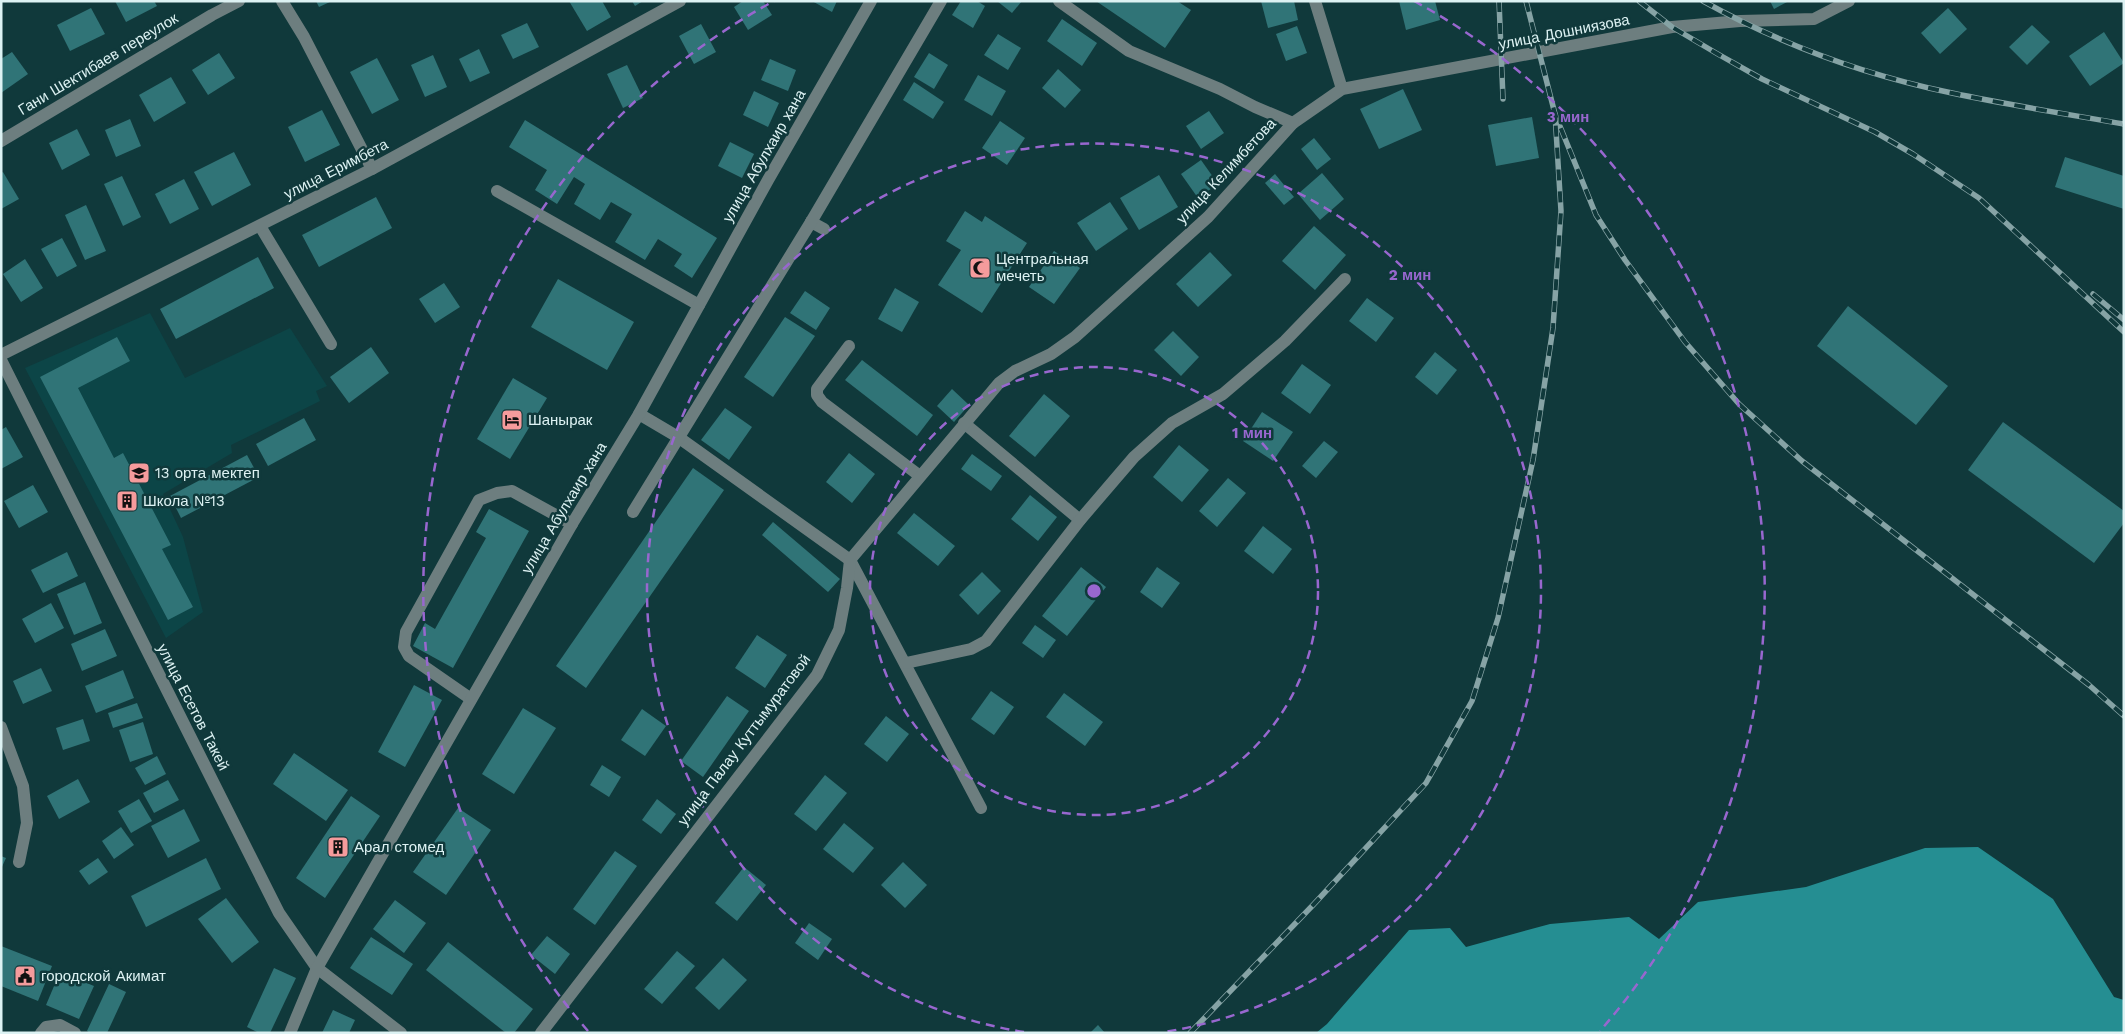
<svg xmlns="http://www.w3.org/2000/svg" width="2125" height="1034" font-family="'Work Sans',sans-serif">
<rect width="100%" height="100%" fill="#10393b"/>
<path fill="#0c4547" d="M150,313l35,65 105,-50 37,58 -11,5 4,10 -89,44 1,8 -69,41 20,43 20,75 -37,26 -141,-270z"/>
<path fill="#258e92" d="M1978,847l75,52 61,98 10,3v33h-808l11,-9 82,-94 41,-2 16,19 84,-23 79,-7 30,22 39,-37 108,-15 119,-39z"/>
<g fill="#307477">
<path d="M115,1h39l3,5 -31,16z"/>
<path d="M316,1h16l-13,6z"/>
<path d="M569,1h33l9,16 -24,14z"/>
<path d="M632,1h11l-8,5z"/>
<path d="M743,1h20l9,14 -24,15 -14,-23z"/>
<path d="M812,1h25l-5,11z"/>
<path d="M961,1h16l8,5 -12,22 -21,-13z"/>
<path d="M997,1h25l-10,12z"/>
<path d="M1096,1h81l14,9 -26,38z"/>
<path d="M1261,1h33l4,19 -30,8z"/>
<path d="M1399,1h36l5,19 -34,10z"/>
<path d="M1770,1h19l-15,8z"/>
<path d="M91,8l14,26 -35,17 -13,-26z"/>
<path d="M1948,8l19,21 -27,25 -19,-21z"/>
<path d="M1062,19l35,24 -15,23 -35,-25z"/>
<path d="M527,23l12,24 -26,12 -12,-24z"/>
<path d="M701,24l15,28 -22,12 -15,-28z"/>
<path d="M2032,25l18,17 -23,23 -18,-18z"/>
<path d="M1297,26l10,27 -21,8 -10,-27z"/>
<path d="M2104,32l20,31 -34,23 -21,-30z"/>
<path d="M998,34l23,14 -13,22 -24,-15z"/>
<path d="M479,49l11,24 -20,9 -11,-23z"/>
<path d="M12,52l16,22 -27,19v-34z"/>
<path d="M219,53l16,25 -27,17 -16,-25z"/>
<path d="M929,53l19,12 -14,24 -20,-12z"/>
<path d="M433,55l14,32 -22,10 -14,-32z"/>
<path d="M377,58l22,42 -27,14 -22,-42z"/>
<path d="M770,59l26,11 -8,21 -27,-11z"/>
<path d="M627,65l16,33 -20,10 -16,-34z"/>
<path d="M1058,69l23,21 -16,18 -23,-20z"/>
<path d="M978,75l28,16 -14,25 -28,-16z"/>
<path d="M171,77l15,26 -32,19 -15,-27z"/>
<path d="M914,82l30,20 -11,17 -30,-19z"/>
<path d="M1403,89l19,41 -43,19 -19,-40z"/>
<path d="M754,91l25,12 -11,24 -25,-12z"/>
<path d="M322,110l18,35 -35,17 -17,-35z"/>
<path d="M1209,111l15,22 -23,16 -15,-23z"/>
<path d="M1532,117l7,41 -43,8 -8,-41z"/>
<path d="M130,119l11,27 -25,11 -11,-27z"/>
<path d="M525,120l192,118 -25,40 -18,-12 8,-12 -24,-15 -13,21 -30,-18 17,-28 -21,-12 -11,18 -26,-16 11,-20 -11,-7 -17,27 -22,-14 12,-20 -38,-23z"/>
<path d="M1000,121l25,17 -18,27 -25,-17z"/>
<path d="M77,129l13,26 -28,15 -13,-27z"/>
<path d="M1314,138l17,21 -14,11 -16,-21z"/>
<path d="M730,142l24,12 -12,24 -24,-12z"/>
<path d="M234,152l17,33 -39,21 -18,-34z"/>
<path d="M2065,157l59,19v33l-69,-22z"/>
<path d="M1201,160l17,24 -20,14 -17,-24z"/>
<path d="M3,172l16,27 -18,10v-36z"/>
<path d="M1322,173l22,26 -24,21 -22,-26z"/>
<path d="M1275,174l19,23 -10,8 -19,-22z"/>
<path d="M1159,175l19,32 -39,23 -19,-32z"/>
<path d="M122,176l19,41 -18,9 -19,-42z"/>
<path d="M184,179l15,30 -29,15 -15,-30z"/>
<path d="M376,197l16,31 -73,39 -17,-32z"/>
<path d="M1110,202l18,27 -32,22 -19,-28z"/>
<path d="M86,205l20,46 -21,9 -20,-45z"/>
<path d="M965,211l17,11 3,-6 42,27 -45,70 -44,-28 23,-35 -15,-9z"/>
<path d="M1314,226l32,29 -31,35 -33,-29z"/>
<path d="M62,238l15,28 -20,11 -16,-28z"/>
<path d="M1054,251l26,17 -26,36 -25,-17z"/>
<path d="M1210,252l22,23 -34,32 -22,-23z"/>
<path d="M258,257l16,31 -98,51 -16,-30z"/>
<path d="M25,259l18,29 -22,14 -18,-28z"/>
<path d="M558,279l76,43 -27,48 -76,-43z"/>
<path d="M444,283l16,24 -25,16 -16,-24z"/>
<path d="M895,288l24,14 -17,30 -24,-13z"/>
<path d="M805,291l25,17 -14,22 -26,-17z"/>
<path d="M1367,298l27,20 -18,24 -27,-21z"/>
<path d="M1848,306l100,80 -32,39 -99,-79z"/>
<path d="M785,317l30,19 -42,61 -29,-20z"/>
<path d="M1173,331l26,26 -18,19 -27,-26z"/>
<path d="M117,337l13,24 -52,27 36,70 9,-5 48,92 -9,4 31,58 -25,13 -128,-243z"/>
<path d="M371,347l18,26 -40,30 -19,-26z"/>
<path d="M1435,352l22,18 -20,25 -22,-18z"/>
<path d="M862,360l71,55 -16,21 -72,-56z"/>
<path d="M1302,364l29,21 -21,29 -29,-21z"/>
<path d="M513,378l34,20 -37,61 -33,-20z"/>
<path d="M952,389l17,16 -15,17 -17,-16z"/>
<path d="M1044,394l26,22 -35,41 -26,-21z"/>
<path d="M725,408l27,19 -23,33 -28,-20z"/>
<path d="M1262,412l31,20 -20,29 -30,-20z"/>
<path d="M304,418l12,22 -48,26 -12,-22z"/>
<path d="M2003,422l121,89v12l-30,40 -126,-93z"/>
<path d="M6,427l17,30 -22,12v-39z"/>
<path d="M1324,441l14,11 -22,26 -14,-12z"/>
<path d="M1179,445l30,25 -27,32 -29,-25z"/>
<path d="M849,453l26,21 -23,29 -26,-21z"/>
<path d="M972,454l30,22 -11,15 -30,-22z"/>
<path d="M247,455l12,22 -78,41 -11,-22z"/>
<path d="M693,468l31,22 -138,198 -30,-22z"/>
<path d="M1228,478l18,15 -29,34 -18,-16z"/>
<path d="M33,485l15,27 -29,16 -15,-27z"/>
<path d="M1030,495l27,22 -19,24 -27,-22z"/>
<path d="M489,509l40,22 -76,137 -40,-22 12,-23 10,6 51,-91 -10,-6z"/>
<path d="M914,513l41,33 -17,20 -41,-33z"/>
<path d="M773,522l67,57 -12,13 -66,-57z"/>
<path d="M1263,526l29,23 -19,25 -29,-23z"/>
<path d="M67,552l11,24 -35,17 -12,-23z"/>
<path d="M1081,567l25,20 -39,49 -25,-20z"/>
<path d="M1157,567l23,16 -18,25 -22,-16z"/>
<path d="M982,572l19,19 -23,24 -19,-20z"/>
<path d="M85,582l17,41 -28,12 -17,-41z"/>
<path d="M51,603l13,25 -29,15 -13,-24z"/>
<path d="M1035,625l21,15 -13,18 -21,-15z"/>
<path d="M105,629l12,27 -35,15 -11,-27z"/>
<path d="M757,635l30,20 -22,33 -30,-20z"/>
<path d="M41,668l11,23 -29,13 -10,-23z"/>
<path d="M123,670l11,28 -38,15 -11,-27z"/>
<path d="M414,685l28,15 -37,67 -27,-15z"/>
<path d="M991,691l23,16 -20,28 -23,-16z"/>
<path d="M1064,693l39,29 -18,24 -39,-29z"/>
<path d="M727,696l22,15 -46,66 -22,-16z"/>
<path d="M137,703l6,15 -30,10 -5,-15z"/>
<path d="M523,708l33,20 -42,66 -32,-20z"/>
<path d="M642,709l24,17 -21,30 -24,-16z"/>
<path d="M886,716l23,18 -22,28 -23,-18z"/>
<path d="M83,719l7,22 -27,9 -7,-22z"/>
<path d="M143,722l10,32 -23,8 -11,-32z"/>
<path d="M294,753l54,37 -22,31 -53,-37z"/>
<path d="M157,756l9,18 -21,11 -10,-17z"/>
<path d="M602,765l19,12 -12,20 -19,-12z"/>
<path d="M825,775l22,18 -31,38 -22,-17z"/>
<path d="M78,779l12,23 -31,17 -12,-23z"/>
<path d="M168,780l11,20 -25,13 -11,-20z"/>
<path d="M351,796l29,20 -55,82 -29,-20z"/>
<path d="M139,799l13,22 -21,12 -13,-22z"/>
<path d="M657,799l19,15 -15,20 -19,-14z"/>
<path d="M458,808l33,22 -45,65 -33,-23z"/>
<path d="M184,809l16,32 -32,17 -17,-32z"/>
<path d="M844,823l30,25 -21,25 -30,-24z"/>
<path d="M121,827l13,18 -20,14 -12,-18z"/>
<path d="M615,851l22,15 -42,59 -22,-16z"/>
<path d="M1,856l5,2 -5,11z"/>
<path d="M98,858l10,14 -19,13 -10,-14z"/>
<path d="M206,858l15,31 -75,38 -15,-31z"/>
<path d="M903,862l24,23 -22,23 -24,-23z"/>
<path d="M744,867l22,18 -29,36 -22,-18z"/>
<path d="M226,898l33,44 -27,21 -34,-44z"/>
<path d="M395,900l31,23 -22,30 -31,-24z"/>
<path d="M809,923l23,16 -14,21 -23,-17z"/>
<path d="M547,936l23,18 -15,20 -24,-19z"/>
<path d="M371,937l42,27 -21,31 -42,-27z"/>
<path d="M448,942l85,67 -19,24h-8l-80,-63z"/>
<path d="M1,946l51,20 -14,35 -37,-15z"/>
<path d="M677,951l18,15 -33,38 -18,-15z"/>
<path d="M723,958l24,22 -28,30 -24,-22z"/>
<path d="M274,968l22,10 -26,55h-11l-12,-6z"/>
<path d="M60,972l34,14 -15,33 -33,-14z"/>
<path d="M109,984l17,8 -19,41h-17l-3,-2z"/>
<path d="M333,1010l22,10 -6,13h-27z"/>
<path d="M1098,1025l7,8h-15z"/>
</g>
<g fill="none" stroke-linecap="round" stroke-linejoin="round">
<g stroke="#6d7e7f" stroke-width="12">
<path d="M282,1l22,36 68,132"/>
<path d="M1315,1l27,88"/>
<path d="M1293,123l49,-34 330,-62 68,-6 74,-2 35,-18"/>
<path d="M1,141l211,-126 27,-14"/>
<path d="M497,191l202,114"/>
<path d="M811,222l13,7"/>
<path d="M260,226l71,118"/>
<path d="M849,346l-32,43v6l5,7 98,74"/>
<path d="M1,355l371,-186 308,-168"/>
<path d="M1,360l278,553 38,55 84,65"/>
<path d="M639,414l39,23 172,123 131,248"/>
<path d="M964,423l116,97"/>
<path d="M633,512l178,-290 130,-221"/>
<path d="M906,663l65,-14 15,-8 94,-121 54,-63 38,-34 51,-29 62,-53 60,-62"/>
<path d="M471,699l-62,-43 -5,-9 2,-15 73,-132 18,-7 15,-2 60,33"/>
<path d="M1,727l22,59 4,37 -8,39"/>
<path d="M41,1033l5,-6 14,-2 15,8"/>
<path d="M290,1033l27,-65 255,-444 67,-110 129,-234 103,-179"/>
<path d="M541,1033l276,-358 22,-45 8,-42 3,-28 149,-177 16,-12 36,-17 24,-17 133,-120 85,-94 -38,-16 -35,-18 -91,-38 -70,-50"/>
</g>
<g stroke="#86a3a5" stroke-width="5.5">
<g id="rail">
<path d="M1499,1l4,98"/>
<path d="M1526,1l29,113 41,101 29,45 60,82 54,62 63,57 287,224 35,31"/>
<path d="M1639,1l33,26 44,26 46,26 113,53 38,22 66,44 145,134"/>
<path d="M1703,1c77,43 162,74 249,92 57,12 114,21 172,31"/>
<path d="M2093,294l31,26"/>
<path d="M1190,1033l124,-129 112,-121 46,-82 26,-83 35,-158 20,-132 8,-117 -6,-97"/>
</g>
</g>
<use href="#rail" stroke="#10393b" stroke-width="4" stroke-dasharray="11" stroke-linecap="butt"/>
</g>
<g fill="none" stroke="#9867cf" stroke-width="2.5" stroke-dasharray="9 6">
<circle cx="1094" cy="591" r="224"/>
<path d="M1024 1032A447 447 0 1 1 1164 1032"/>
<path d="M588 1031A671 671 0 0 1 774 1M1414 1A671 671 0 0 1 1600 1031"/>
</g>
<defs>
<g id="mosque-square" transform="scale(1.125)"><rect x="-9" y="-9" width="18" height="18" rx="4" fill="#f59b9c" stroke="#10393b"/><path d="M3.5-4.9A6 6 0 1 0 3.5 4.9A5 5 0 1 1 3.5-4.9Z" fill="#111"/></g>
<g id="hotel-square" transform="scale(1.125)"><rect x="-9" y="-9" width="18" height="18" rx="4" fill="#f59b9c" stroke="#10393b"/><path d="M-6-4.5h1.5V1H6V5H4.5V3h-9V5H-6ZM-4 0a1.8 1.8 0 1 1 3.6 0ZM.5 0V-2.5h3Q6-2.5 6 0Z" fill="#111"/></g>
<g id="school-square" transform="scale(1.125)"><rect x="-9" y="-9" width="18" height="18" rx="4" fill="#f59b9c" stroke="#10393b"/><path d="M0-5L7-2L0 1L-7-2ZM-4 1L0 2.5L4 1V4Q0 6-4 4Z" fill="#111"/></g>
<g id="building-square" transform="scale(1.125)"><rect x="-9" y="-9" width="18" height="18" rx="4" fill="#f59b9c" stroke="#10393b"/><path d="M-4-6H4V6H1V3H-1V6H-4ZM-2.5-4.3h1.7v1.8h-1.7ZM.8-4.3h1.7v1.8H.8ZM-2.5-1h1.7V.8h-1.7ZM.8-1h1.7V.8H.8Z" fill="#111"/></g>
<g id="civic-square" transform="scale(1.125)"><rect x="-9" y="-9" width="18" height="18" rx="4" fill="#f59b9c" stroke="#10393b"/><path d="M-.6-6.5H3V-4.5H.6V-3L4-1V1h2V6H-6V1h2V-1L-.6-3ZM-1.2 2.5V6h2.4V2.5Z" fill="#111"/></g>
</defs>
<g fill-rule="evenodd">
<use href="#mosque-square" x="980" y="268"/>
<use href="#hotel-square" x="512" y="420"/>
<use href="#school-square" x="139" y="473"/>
<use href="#building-square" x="127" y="501"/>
<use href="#building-square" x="338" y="847"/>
<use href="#civic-square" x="25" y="976"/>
</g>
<g text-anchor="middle" stroke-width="5" stroke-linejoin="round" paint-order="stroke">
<g font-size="15" fill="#ddf2f3" stroke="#10393b">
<text transform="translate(1564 32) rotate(-11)" y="5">улица Дошниязова</text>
<text transform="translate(98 64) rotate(-31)" y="5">Гани Шектибаев переулок</text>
<text transform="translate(764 156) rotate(-60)" y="5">улица Абулхаир хана</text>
<text transform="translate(336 169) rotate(-27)" y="5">улица Еримбета</text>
<text transform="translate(1226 171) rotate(-47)" y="5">улица Келимбетова</text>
<text transform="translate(564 508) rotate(-59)" y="5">улица Абулхаир хана</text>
<text transform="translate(193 707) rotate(63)" y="5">улица Есетов Такей</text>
<text transform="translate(744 740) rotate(-53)" y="5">улица Палау Куттымуратовой</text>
</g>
<g font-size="15" fill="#ddf2f3" stroke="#10393b" text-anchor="start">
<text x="996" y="264">Центральная<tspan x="996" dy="17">мечеть</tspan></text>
<text x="528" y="425">Шанырак</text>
<text x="155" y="478">13 орта мектеп</text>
<text x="143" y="506">Школа №13</text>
<text x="354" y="852">Арал стомед</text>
<text x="41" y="981">городской Акимат</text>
</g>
</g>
<circle cx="1094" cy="591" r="8" fill="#9867cf" stroke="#10393b" stroke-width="2.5"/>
<g font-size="15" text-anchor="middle" font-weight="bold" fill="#9867cf" stroke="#10393b" stroke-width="5" stroke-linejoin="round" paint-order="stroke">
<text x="1568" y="122">3 мин</text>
<text x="1410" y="280">2 мин</text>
<text x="1252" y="438">1 мин</text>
</g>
<rect width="2125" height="1034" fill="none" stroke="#ddf2f3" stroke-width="5"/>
</svg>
